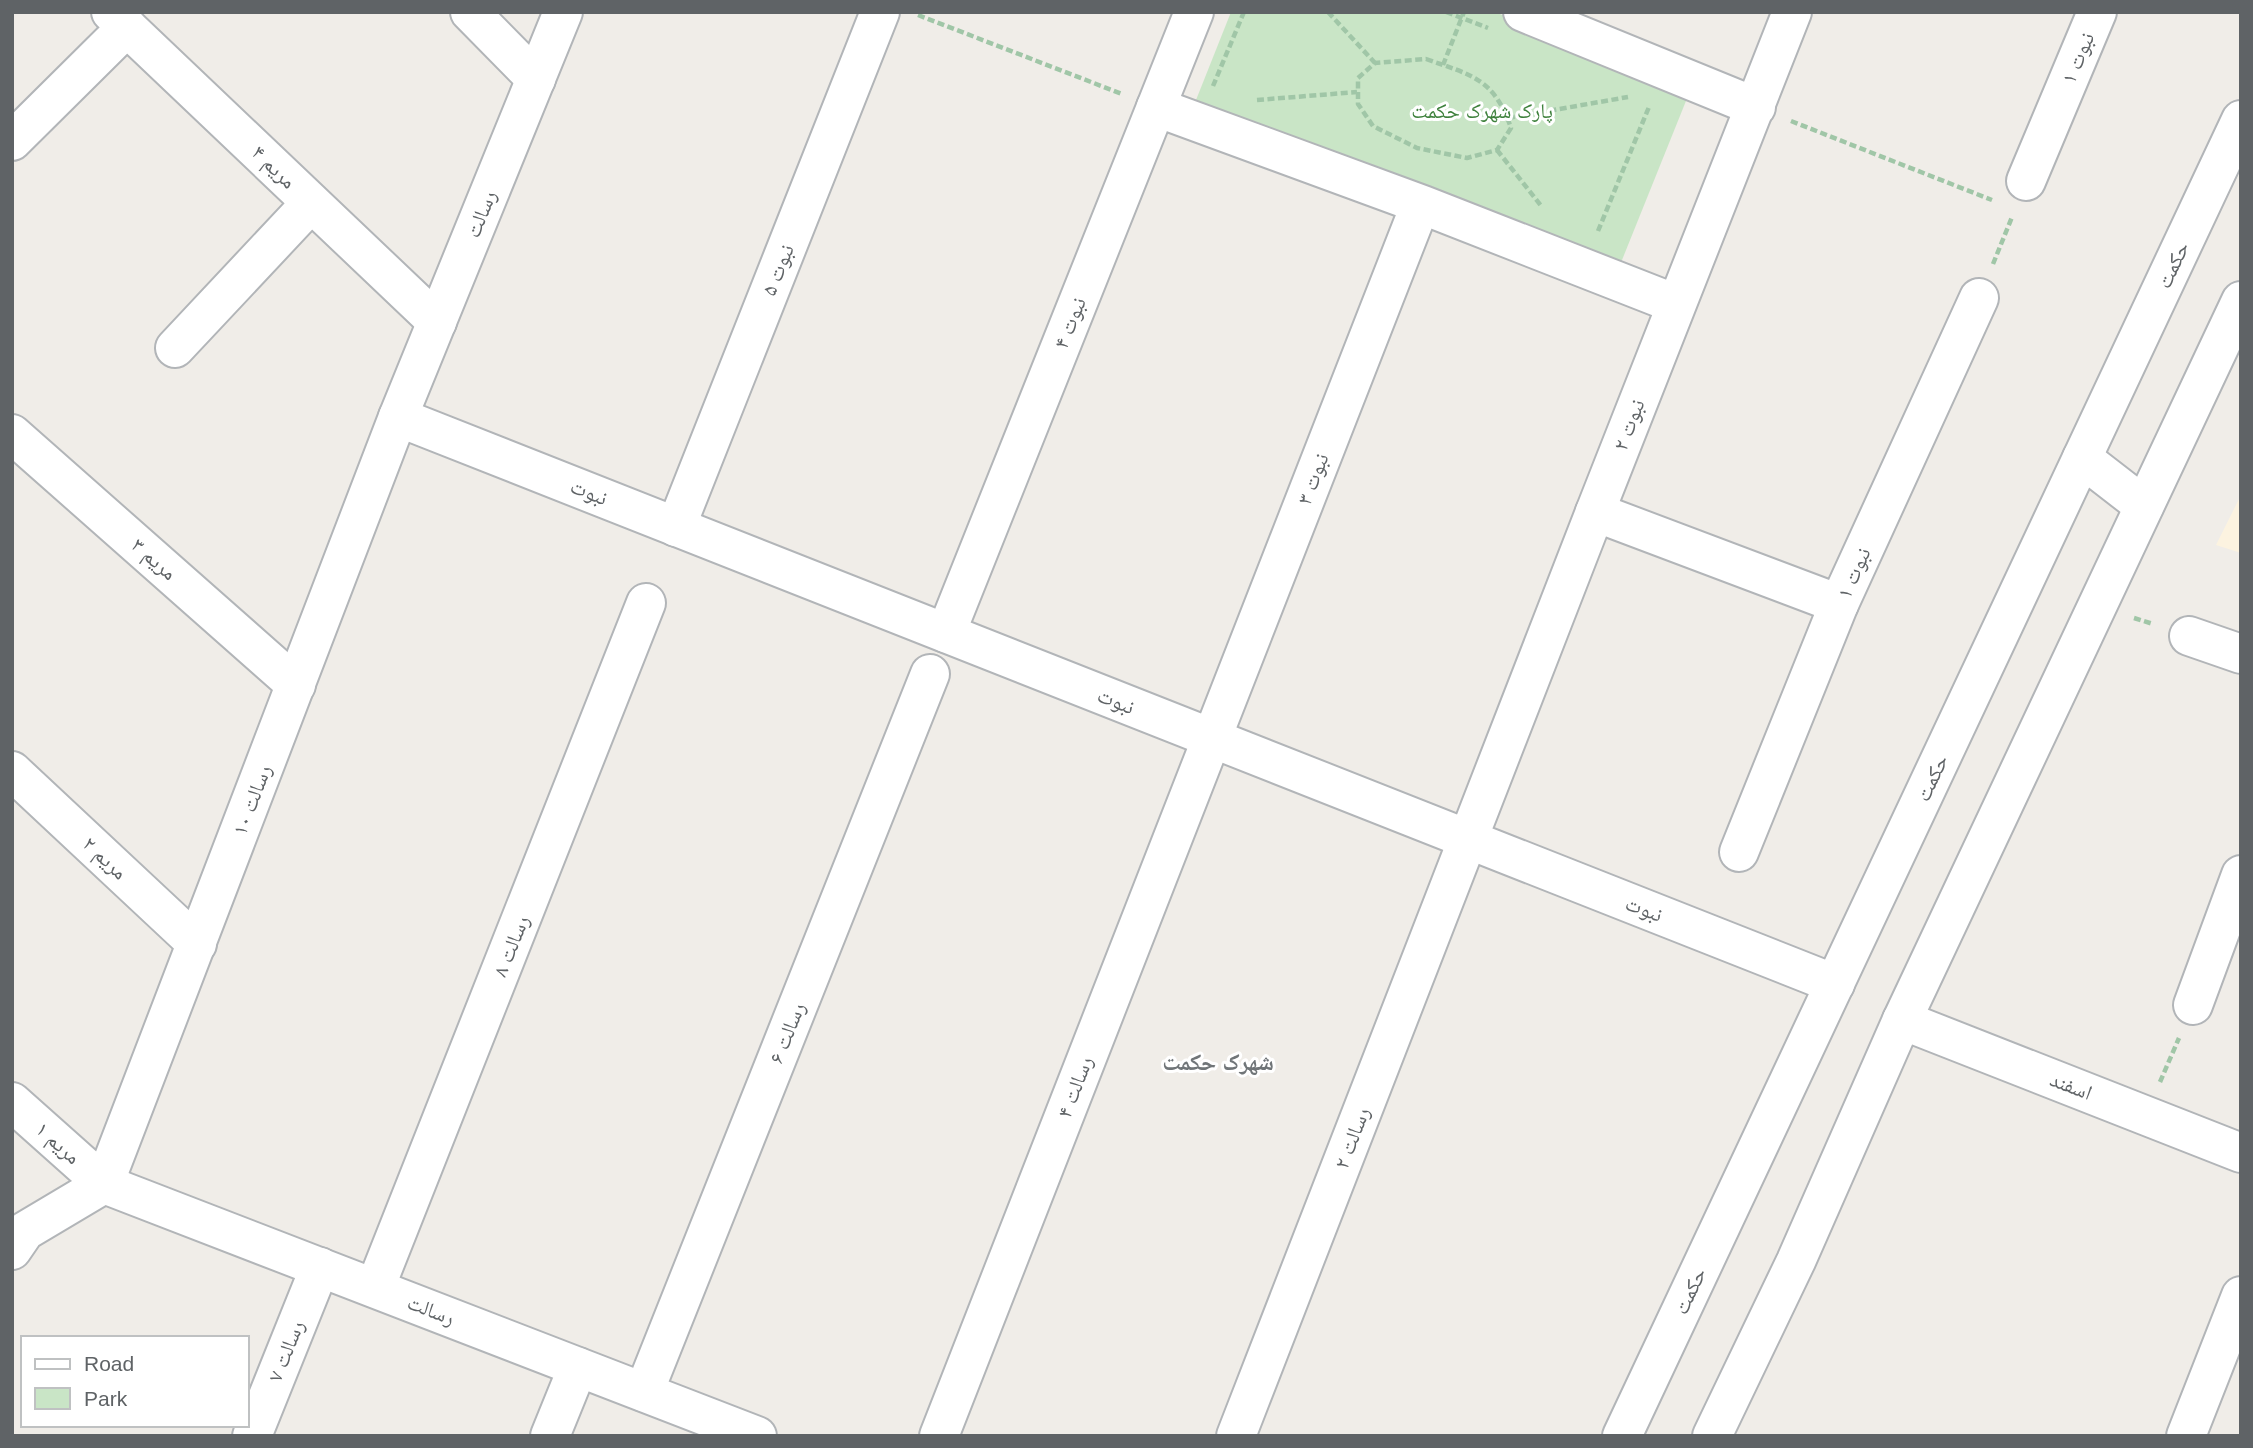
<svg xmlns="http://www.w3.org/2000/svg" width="2253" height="1448" font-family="Helvetica,'Noto Naskh Arabic',sans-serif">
<rect width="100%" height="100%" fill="#f0ede8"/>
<path fill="#fcf3e0" d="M2241,495v58l-25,-8z"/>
<path fill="#c9e5c6" d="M1231,12h264l195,79 -72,179 -422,-170z"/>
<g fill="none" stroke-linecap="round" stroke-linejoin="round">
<g stroke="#b2b5b8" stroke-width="42">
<g id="minor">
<path d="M111,12l326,310"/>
<path d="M470,12l66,67"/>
<path d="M1523,12l233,95"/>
<path d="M1156,107l267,98 253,99"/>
<path d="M12,141l115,-114"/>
<path d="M2026,181l71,-169"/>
<path d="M175,348l136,-145"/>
<path d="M398,417l1437,567"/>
<path d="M12,434l284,251"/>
<path d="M1595,512l244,92"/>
<path d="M676,527l204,-515"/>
<path d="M946,633l248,-621"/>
<path d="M2189,636l52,18"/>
<path d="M12,771l185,173"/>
<path d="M1739,852l100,-248 140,-306"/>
<path d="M2193,1005l48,-130"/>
<path d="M12,1102l92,82 653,252"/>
<path d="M104,1184l294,-767 165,-405"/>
<path d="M12,1250l13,-19 79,-47"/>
<path d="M375,1288l271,-685"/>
<path d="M644,1392l286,-718"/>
<path d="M252,1436l68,-169"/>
<path d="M550,1436l28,-69"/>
<path d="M939,1436l475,-1215"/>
<path d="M1236,1436l359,-924 197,-500"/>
<path d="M2186,1436l55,-140"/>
</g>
</g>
<g stroke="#b2b5b8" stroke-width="42">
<g id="tertiary">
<path d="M2082,458l62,48"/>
<path d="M1902,1020l339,133"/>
<path d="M1622,1436l619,-1316"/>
<path d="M1712,1436l84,-175 106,-241 339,-719"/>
</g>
</g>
<g stroke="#a0c6a7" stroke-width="4.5" stroke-dasharray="7 3.5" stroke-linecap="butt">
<path d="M1328,12l47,51"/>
<path d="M1446,12l42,16"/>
<path d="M918,15l204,79"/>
<path d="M1426,59c45,16 68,19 85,69l-14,22 -30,8 -50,-10 -44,-22 -15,-22v-26l17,-15z"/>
<path d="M1443,65l21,-53"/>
<path d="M1213,86l31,-74"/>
<path d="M1257,100l100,-8"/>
<path d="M1508,118l120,-21"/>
<path d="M1791,121l201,79"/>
<path d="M1497,150l45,57"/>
<path d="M1598,231l51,-124"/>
<path d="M1993,264l19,-47"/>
<path d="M2134,618l19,6"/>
<path d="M2160,1082l19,-44"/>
</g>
<use href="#minor" stroke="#fff" stroke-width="38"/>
<use href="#tertiary" stroke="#fff" stroke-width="38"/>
</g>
<g text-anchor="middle" stroke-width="6" stroke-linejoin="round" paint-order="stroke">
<g font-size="21" fill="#5f6366" stroke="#fff">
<text transform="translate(2078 58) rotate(-67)" y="7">نبوت ۱</text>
<text transform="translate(274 167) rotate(44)" y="7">مریم ۴</text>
<text transform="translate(481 214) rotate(-68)" y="7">رسالت</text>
<text transform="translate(2173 265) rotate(-65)" y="7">حکمت</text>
<text transform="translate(778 270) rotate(-68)" y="7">نبوت ۵</text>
<text transform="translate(1070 323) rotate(-68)" y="7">نبوت ۴</text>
<text transform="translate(1629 425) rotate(-69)" y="7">نبوت ۲</text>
<text transform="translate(1313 479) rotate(-69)" y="7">نبوت ۳</text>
<text transform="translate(589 492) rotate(22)" y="7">نبوت</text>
<text transform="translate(154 559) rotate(41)" y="7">مریم ۳</text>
<text transform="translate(1854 573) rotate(-66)" y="7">نبوت ۱</text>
<text transform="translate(1116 701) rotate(22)" y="7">نبوت</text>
<text transform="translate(1932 778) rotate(-65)" y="7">حکمت</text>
<text transform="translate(252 800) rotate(-69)" y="7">رسالت ۱۰</text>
<text transform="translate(105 858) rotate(43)" y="7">مریم ۲</text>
<text transform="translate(1644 909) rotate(21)" y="7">نبوت</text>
<text transform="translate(511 946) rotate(-68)" y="7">رسالت ۸</text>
<text transform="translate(787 1033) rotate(-68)" y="7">رسالت ۶</text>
<text transform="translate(2071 1086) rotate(21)" y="7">اسفند</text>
<text transform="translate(1075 1087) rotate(-69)" y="7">رسالت ۴</text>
<text transform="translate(1352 1138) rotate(-69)" y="7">رسالت ۲</text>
<text transform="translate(58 1143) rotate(42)" y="7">مریم ۱</text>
<text transform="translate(1690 1291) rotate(-65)" y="7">حکمت</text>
<text transform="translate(431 1310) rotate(21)" y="7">رسالت</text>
<text transform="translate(286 1351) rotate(-68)" y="7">رسالت ۷</text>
</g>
<g font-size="21" fill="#3e813c" stroke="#fff">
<text x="1482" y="118">پارک شهرک حکمت</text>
</g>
<g font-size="23" font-weight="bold" fill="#707578" stroke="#fff">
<text x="1218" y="1070">شهرک حکمت</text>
</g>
</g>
<rect width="2253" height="1448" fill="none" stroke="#5f6366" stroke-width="28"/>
<rect x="21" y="1336" width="228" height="91" fill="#ffffff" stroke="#bfc1c2" stroke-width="2"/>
<rect x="35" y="1359" width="35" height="10" fill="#ffffff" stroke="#bfc1c2" stroke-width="2"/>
<text x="84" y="1371" font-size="21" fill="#5f6366">Road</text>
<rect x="35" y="1388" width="35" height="21" fill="#c9e5c6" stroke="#bfc1c2" stroke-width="2"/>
<text x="84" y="1406" font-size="21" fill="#5f6366">Park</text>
</svg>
